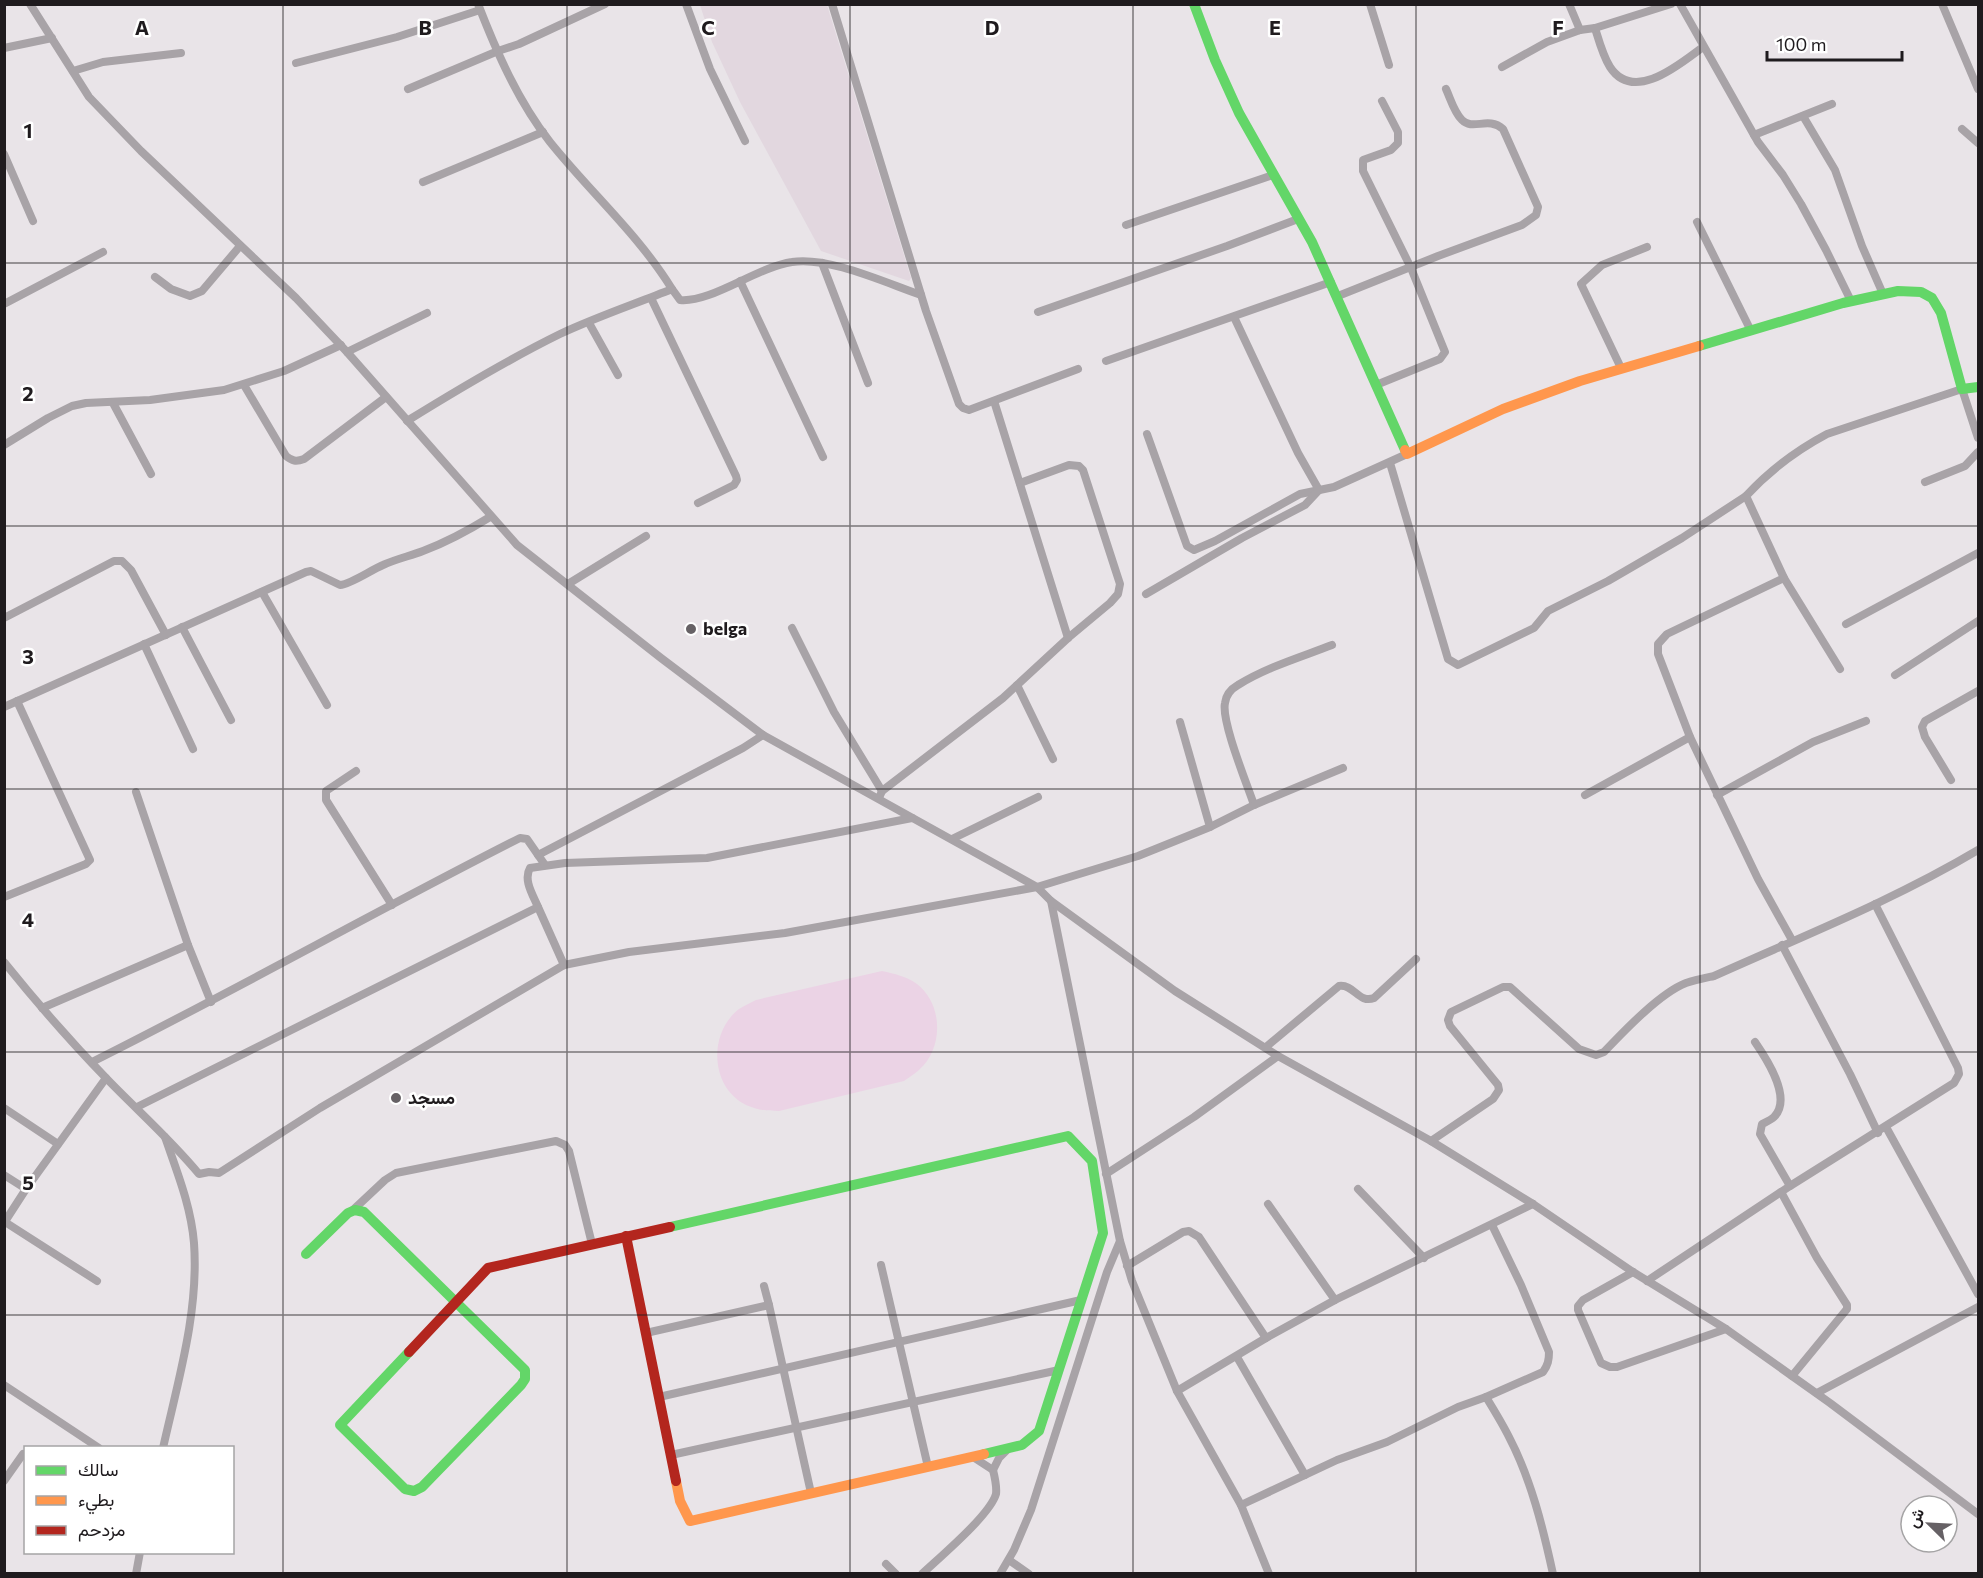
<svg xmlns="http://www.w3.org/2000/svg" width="1983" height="1578" font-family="Commissioner,Vazirmatn,sans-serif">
<rect width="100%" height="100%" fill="#e9e4e8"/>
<path fill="#e2d7df" d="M700,5h127l84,273 -2,3 -88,-30 -81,-149 -28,-60z"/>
<path fill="#ebd3e5" d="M882,971c13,3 24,5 35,13 26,20 27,64 2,86 -4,4 -10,7 -15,11l-125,30c-12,0 -22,-1 -33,-6 -36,-18 -38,-72 -7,-96 5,-3 11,-6 17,-9z"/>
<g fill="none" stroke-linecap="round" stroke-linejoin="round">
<g stroke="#a8a3a7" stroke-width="8">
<path d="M30,4l59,93 52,54 155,147 51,54 170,193 144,113 102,77 274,152 14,14 69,340 -13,31 -76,238 -17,40 -14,24"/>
<path d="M686,4l24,65 35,72"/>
<path d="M832,4l94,307 33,93 4,4 6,2 109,-41"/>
<path d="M1370,4l19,61"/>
<path d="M1569,4l11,26"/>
<path d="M1680,4l78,138 25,33 18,29 25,46 25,51"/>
<path d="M1942,4l36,85"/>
<path d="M1595,28c4,13 8,28 15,39 24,37 71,-4 93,-20"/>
<path d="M4,48l48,-10"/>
<path d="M296,63l101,-26 83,-27"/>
<path d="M1502,67l45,-25 33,-12 15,-2 76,-24"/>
<path d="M73,71l30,-9 78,-9"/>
<path d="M408,89l90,-38 21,-7 86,-40"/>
<path d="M1803,116l32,54 27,76 21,48"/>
<path d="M1962,129l16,14"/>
<path d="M1754,135l78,-31"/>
<path d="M4,154l29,67"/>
<path d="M423,182l120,-50"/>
<path d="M1697,222l54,109"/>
<path d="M1126,225l147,-50"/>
<path d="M822,263l46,120"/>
<path d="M155,277l16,12 19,7 12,-5 38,-45"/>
<path d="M740,281l83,176"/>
<path d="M672,289l8,11c31,3 77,-33 112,-38 36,-6 94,21 129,33"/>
<path d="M1338,296l100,-40 84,-31 14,-10 2,-8 -35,-78c-15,-13 -30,2 -41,-9 -8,-8 -11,-20 -16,-31"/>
<path d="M651,298l85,178 1,4 -3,5 -36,18"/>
<path d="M4,304l99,-52"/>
<path d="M1038,312l189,-66 71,-27"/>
<path d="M589,323l29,52"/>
<path d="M347,352l80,-39"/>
<path d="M1106,361l225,-79"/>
<path d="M1621,368l-40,-84 21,-19 45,-18"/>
<path d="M244,385l42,71c6,5 10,6 18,3l82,-62"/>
<path d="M1376,385l64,-26 5,-7 -34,-84 -48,-97v-11l28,-10 7,-7v-11l-16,-31"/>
<path d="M994,401l74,237"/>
<path d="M113,403l38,71"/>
<path d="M407,421c50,-31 100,-61 153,-87 36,-17 75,-30 112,-45 -34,-55 -82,-97 -122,-147 -32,-41 -53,-89 -72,-138"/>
<path d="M1147,434l40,112 7,4 21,-9 85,-47 34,-7 73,-33"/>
<path d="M4,445l44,-27 24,-12 14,-3 64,-3 74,-10 60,-19 57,-26"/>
<path d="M1390,463l58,196 10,6 76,-37 14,-17 60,-30 74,-43 64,-42"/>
<path d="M1925,482l40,-16 13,-14"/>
<path d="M1784,578l-117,56 -9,10v10l32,83 68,142 34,61"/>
<path d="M568,584l78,-48"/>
<path d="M262,592l65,113"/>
<path d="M1146,594l96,-56 63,-33 14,-15 -21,-37 -64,-136"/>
<path d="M4,618l110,-57h8l9,9 35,65"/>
<path d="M1846,624l132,-71"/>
<path d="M182,627l49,93"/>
<path d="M792,628l42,84 48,79"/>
<path d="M144,644l49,105"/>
<path d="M1840,669l-56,-91 -38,-82c23,-25 51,-46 81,-62l135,-45 16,49"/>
<path d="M1895,675l83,-54"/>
<path d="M1017,685l36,74"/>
<path d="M4,707l302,-135 5,-1 29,14c11,-1 31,-15 43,-20 13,-6 27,-9 40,-14 24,-9 46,-21 67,-34"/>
<path d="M1180,722l30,105"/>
<path d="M356,771l-30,20v9l66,105"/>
<path d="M1951,780l-26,-43 -3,-10 3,-6 53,-30"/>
<path d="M136,792l52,153 23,57"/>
<path d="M1585,795l105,-58"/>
<path d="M1717,795l96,-53 53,-21"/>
<path d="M879,798l3,-7 121,-93 65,-60 42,-35 8,-9 2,-10 -37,-114 -4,-4 -10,-1 -49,18"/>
<path d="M1254,805c-7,-21 -33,-84 -29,-102 1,-8 6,-14 13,-18 29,-18 63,-28 94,-40"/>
<path d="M952,839l86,-42"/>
<path d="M538,855l205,-107 20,-13"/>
<path d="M4,897l82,-33 4,-4 -73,-159"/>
<path d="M1051,901l124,90 103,65 153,85 102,63 100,68 93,57 104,74 148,111"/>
<path d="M538,907c-5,-12 -15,-27 -8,-39l35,-5 142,-5 205,-40"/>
<path d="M1782,945l68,129 28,59"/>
<path d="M4,962c33,41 67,80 103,117 31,32 64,61 92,95l10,-2 10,1 101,-65 244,-143 65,-13 156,-19 252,-46 101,-31 72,-29 44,-22 89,-37"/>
<path d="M42,1008l146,-63"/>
<path d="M1755,1042c11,16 38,56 19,75 -3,3 -8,5 -12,7l-2,10 30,52"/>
<path d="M1266,1047l73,-61c15,-2 20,18 35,12l42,-39"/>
<path d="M92,1062c144,-72 284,-151 428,-224l7,1 18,26"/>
<path d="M137,1107l401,-200 26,58"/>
<path d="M4,1108l54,36"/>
<path d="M1886,1127l92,167"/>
<path d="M1431,1141l62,-42 6,-9 -1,-5 -48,-59 -2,-6 3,-8 52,-25h7l69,62 17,6 8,-3c20,-21 56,-59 82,-69 9,-3 19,-5 28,-7 89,-40 180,-76 264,-126"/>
<path d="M1106,1174l88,-57 84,-61"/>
<path d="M4,1175l22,14"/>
<path d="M1358,1189l66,69"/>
<path d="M1781,1192l36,66 30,47v4l-55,67"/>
<path d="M1268,1204l67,96"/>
<path d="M353,1210l32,-30 11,-7 160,-32 9,4 4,6 23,93"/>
<path d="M5,1222l92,59"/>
<path d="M4,1223l22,-34 80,-111"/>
<path d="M1120,1241l12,40 45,110 64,114 28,69"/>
<path d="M881,1265l47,202"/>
<path d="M1127,1266l56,-34 6,-1 10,6 67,101"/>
<path d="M1633,1272l-50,28 -5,6v4l23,53 9,4h7l109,-38"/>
<path d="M1647,1281l143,-95 164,-103 5,-9 -1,-6 -83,-164"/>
<path d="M764,1286l5,19"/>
<path d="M646,1333l123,-28 42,188"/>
<path d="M1237,1357l68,118"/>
<path d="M4,1385l95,63"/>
<path d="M1177,1391l89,-53 69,-38 198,-96"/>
<path d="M1817,1393l161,-86"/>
<path d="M659,1397l422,-97"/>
<path d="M1486,1397l57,-25c5,-7 6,-12 6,-20l-28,-67 -29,-60"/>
<path d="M163,1448c15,-67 36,-136 31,-205 -3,-37 -17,-71 -29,-106"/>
<path d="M671,1455l388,-85"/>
<path d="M993,1470l6,-12 9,-9"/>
<path d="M4,1481l19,-27"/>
<path d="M1241,1505l96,-45 50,-18 71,-35 28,-10c8,13 16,26 23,40 22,42 34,91 44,137"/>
<path d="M1009,1560l20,14"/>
<path d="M886,1564l10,10"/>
<path d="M136,1574l4,-22"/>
<path d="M922,1574c18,-17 68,-59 74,-80 1,-8 -1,-16 -3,-24l-20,-13"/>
</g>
<g stroke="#63d668" stroke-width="10">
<path d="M1194,4l21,56 24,53 73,129 93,208"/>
<path d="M1699,346l144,-43 55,-12 23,1 11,6 9,15 21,76 16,-2"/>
<path d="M670,1227l398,-91 24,25 11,72 -64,198 -17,14 -38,9"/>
<path d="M306,1254l42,-41 7,-3 9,2 161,158v9l-4,6 -99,102 -8,4 -9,-2 -65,-64 69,-73"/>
</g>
<g stroke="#ff974d" stroke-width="10">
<path d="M1405,450l2,4 96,-45 77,-28 119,-35"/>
<path d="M676,1481l4,20 10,20 294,-67"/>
</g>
<g stroke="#b3261e" stroke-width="10">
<path d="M626,1236l50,245"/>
<path d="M409,1352l79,-84 182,-41"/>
</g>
</g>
<path fill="none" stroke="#1f1b1e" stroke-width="1.5" stroke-opacity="0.55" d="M283,4v1570M567,4v1570M850,4v1570M1133,4v1570M1416,4v1570M1700,4v1570M4,263h1974M4,526h1974M4,789h1974M4,1052h1974M4,1315h1974"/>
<g fill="#666165" stroke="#fff" stroke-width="2">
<circle cx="691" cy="629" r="6"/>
<circle cx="396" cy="1098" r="6"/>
</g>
<g text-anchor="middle" stroke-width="5" stroke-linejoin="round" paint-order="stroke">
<g font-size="18" font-weight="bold" fill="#1f1b1e" stroke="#fff" text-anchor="start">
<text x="703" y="635">belga</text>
<text x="408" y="1104">مسجد</text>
</g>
</g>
<g font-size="20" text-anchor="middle" font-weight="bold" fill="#1f1b1e" stroke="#fff" stroke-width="5" stroke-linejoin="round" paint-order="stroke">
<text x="142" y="35">A</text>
<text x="425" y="35">B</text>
<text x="708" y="35">C</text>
<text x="992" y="35">D</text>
<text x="1275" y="35">E</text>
<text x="1558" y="35">F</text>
<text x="28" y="138">1</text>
<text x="28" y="401">2</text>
<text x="28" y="664">3</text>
<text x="28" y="927">4</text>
<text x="28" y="1190">5</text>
</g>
<rect width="1983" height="1578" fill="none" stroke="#1f1b1e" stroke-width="12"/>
<rect x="24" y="1446" width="210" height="108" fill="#ffffff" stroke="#a5a4a5" stroke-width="1.5"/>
<rect x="36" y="1466" width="30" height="9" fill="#63d668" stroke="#a5a4a5" stroke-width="1.5"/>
<text x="78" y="1476" font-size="18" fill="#1f1b1e">سالك</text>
<rect x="36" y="1496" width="30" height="9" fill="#ff974d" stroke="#a5a4a5" stroke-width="1.5"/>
<text x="78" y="1506" font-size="18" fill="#1f1b1e">بطيء</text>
<rect x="36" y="1526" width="30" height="9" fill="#b3261e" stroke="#a5a4a5" stroke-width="1.5"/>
<text x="78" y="1536" font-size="18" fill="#1f1b1e">مزدحم</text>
<g transform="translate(1929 1524) rotate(294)"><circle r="28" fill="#ffffff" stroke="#a5a4a5" stroke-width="1.5"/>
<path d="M0-4.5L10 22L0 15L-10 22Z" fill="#666165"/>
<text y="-9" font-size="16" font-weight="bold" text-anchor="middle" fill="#1f1b1e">ش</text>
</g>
<path d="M1767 51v9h135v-9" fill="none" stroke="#1f1b1e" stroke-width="3"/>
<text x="1776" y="51" font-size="18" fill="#1f1b1e" stroke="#ffffff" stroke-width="4.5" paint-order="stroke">100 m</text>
</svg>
